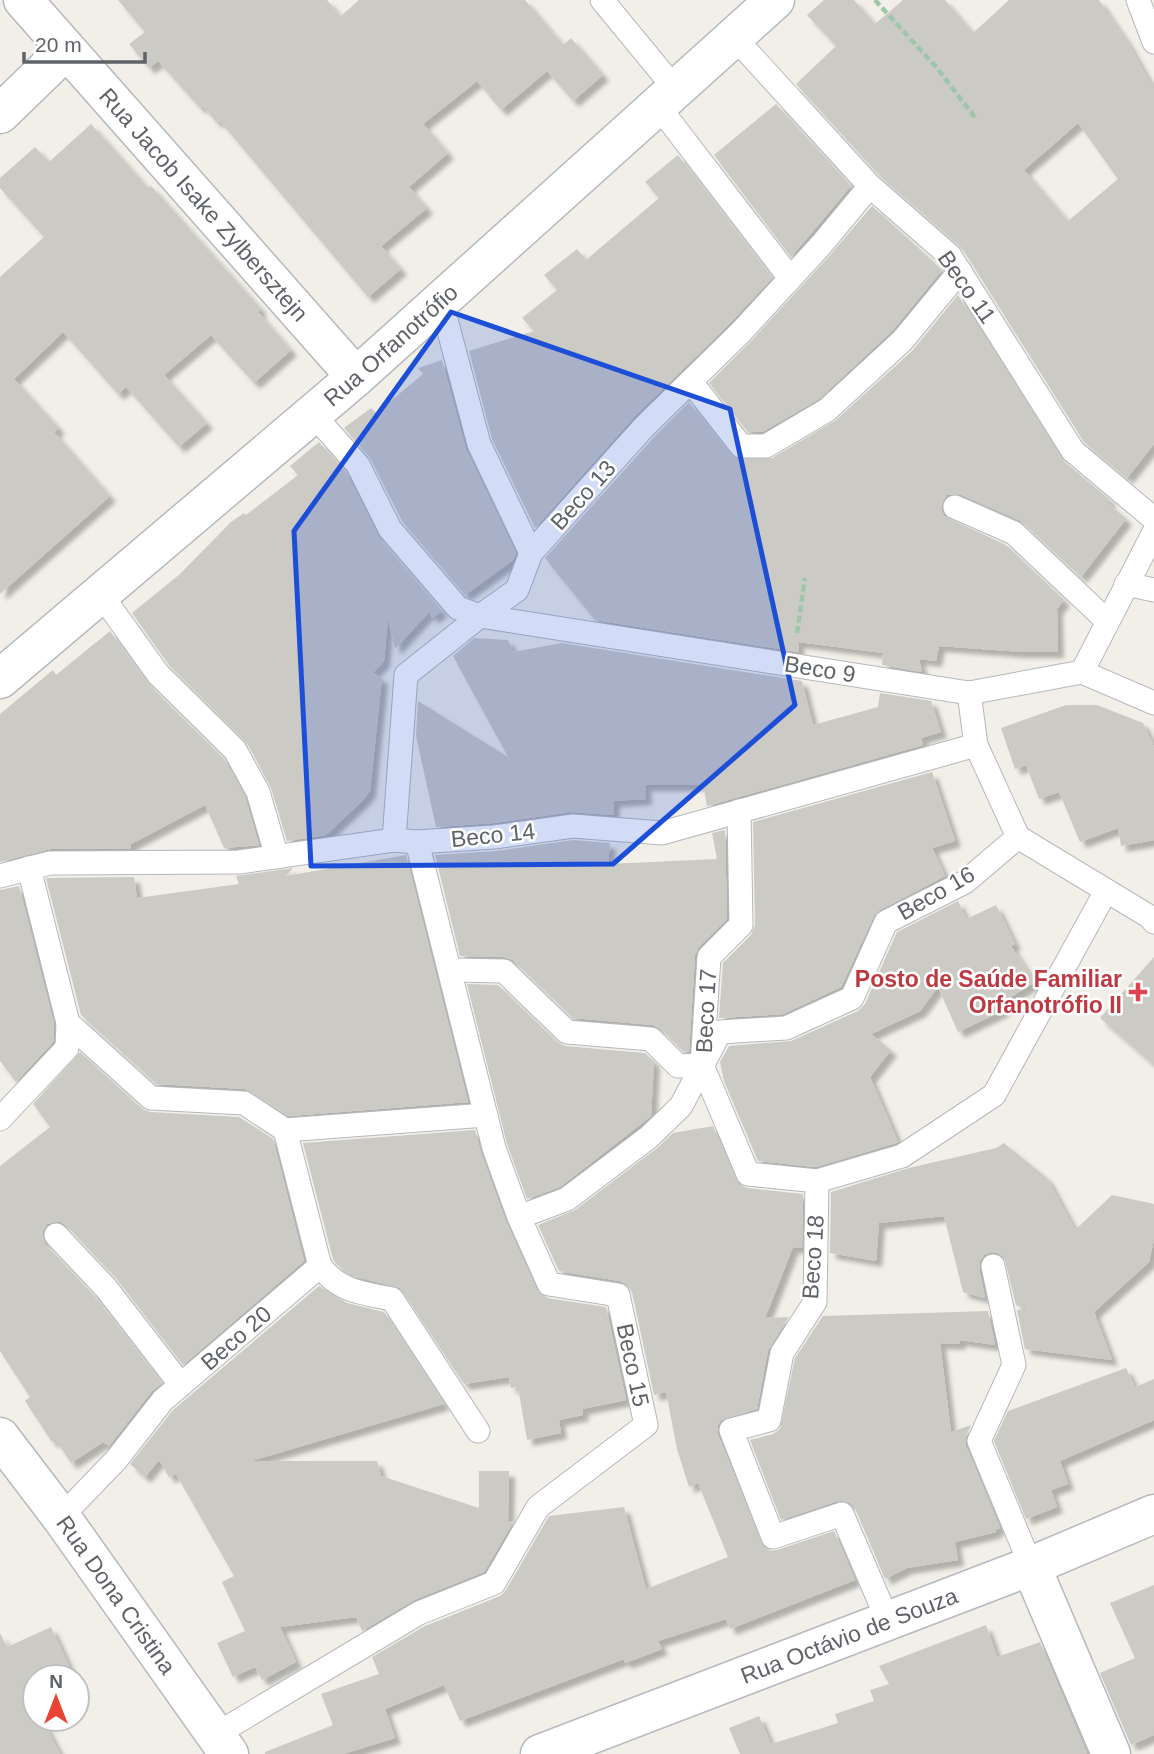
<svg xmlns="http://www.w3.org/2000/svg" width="1154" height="1754" font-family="Helvetica,sans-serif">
<defs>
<filter id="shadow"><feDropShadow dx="6" dy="6" stdDeviation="2" flood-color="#0004"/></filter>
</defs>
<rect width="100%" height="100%" fill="#f1efe8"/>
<g fill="#cccac5" fill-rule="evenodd" filter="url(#shadow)">
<path d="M118,0h209l14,16 18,-16h166l38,45 8,-7 32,37 -30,26 -26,-30 -46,39 -24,-29 -54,43 25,29 -39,34 18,21 -46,38 20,23 -33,28 -149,-177 -3,2 -14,-17 -2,3 -42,-47 -9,7 -20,-24 16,-12z"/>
<path d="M824,0h30l21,24 28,-24h42l28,33 36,-33h90l29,43 26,47v354l-27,34 -43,-36 -122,-194 -82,-72 -84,-92 40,-38 -29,-31zM1078,123l40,56 -50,42 -44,-51z"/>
<path d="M776,104l75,82 -60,71 -77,-102z"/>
<path d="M91,124l57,64 3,-2 110,123 -3,3 33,38 -37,33 -43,-48 -47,40 43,48 -28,24 -53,-60 -8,7 -55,-62 -49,47 45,49 -5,4 56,64 -110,98v-317l44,-40 -44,-49v-10l35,-31 14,15z"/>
<path d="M678,155l94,123 -41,44 -97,95 -99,111 -43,-89 -23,-88 65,-20 -12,-13 35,-28 -13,-15 33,-26 9,11 73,-62 -14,-16z"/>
<path d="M872,206l70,64 -50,61 -73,68 -57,33h-14l-39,-49 42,-42 80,-87z"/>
<path d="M958,295l103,164 49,41 -2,3 18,16 -45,58 -61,-57 -60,-26 -13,1 -4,6 -2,8 3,7 62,29 58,55 -7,9 1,43h-37l-82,-6 -3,15 -17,-2 3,13 -40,-7 1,-12 -85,-11 1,10 -204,-32 -50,-62 109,-121 35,-35 45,56h38l64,-38 76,-69z"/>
<path d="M442,360l24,90 50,104 -3,6 -48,35 -63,-74 -32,-63 -26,-30 27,-20 5,5 47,-39 -5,-6z"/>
<path d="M319,442l27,31 33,65 63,73 -10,7 -3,-6 -34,37 -7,-31 -4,43 -11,12 9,5 -12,113 -7,9 -37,35 -39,6 -16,-53 -24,-45 -78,-78 -37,-52 48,-39 51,-52 13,-9 2,2 52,-40 -8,-9z"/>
<path d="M110,631l38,53 76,75 21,38 14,48 -35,3 -19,-43 -74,39v5h-81l-50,13v-148l53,-44 3,5z"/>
<path d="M474,638l34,2 5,12 49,-9 240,38 11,44 65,-18 2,-14 51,8 10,31 -20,6 2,7 -216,61 -4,-21h-58l1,14 -32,2 -1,14 -42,-3 -78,11 -57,4 -20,-91 2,-35 90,56 -55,-101z"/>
<path d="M1066,705h31l46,18 11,24v93l-33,6 -3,-18 -38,14 -21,-50 -20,7 -13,-34 -11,4 -14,-41z"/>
<path d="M932,772l23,69 -23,7 13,28 -65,34 -6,6 -33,71 -58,27 -64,4 4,-55 28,-28 4,-10 -2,-103z"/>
<path d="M725,830l2,89 -28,28 -4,8 -6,97 -6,-1 -22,-22 -8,-4 -80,-7 -60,-58 -9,-3 -44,-1 -25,-101 61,-4 77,-11 37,3 -2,21 109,-5 -5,-26z"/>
<path d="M406,855l62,247 -179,14 -44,-27 -88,-5 -76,-69 -35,-137 88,-1 3,21 102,-14 -3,-8 57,-8 -7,8z"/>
<path d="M19,886l35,138 -1,18 -37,40 -16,-21v-171z"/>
<path d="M958,901l8,18 30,-14 19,39 -4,2 24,36 -34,21 3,7 -46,22 -20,-45 -18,24 -49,23 20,16 -21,27 28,65 -2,1 -80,24 -58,-6 -34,-80 -4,-19 9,-16 62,-5 67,-30 7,-7 32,-72z"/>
<path d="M1154,957v108l-54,-47z"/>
<path d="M467,984l31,1 59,57 8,4 80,7 9,9 -3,54 -91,71 -33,12 -20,-55z"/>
<path d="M80,1052l62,57 8,3 89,5 34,22 31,122 -121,104 -67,-87 -50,-53 -7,-4 -12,3 -5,8 3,12 50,53 67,86 -10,8 -43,55 -6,-4 -32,21 -16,-24 -3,3 -27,-41 5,-4 -30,-46v-185l50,-39 -17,-23z"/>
<path d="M713,1126l26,59 8,3 56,6 -1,54 -9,-1 -28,71 24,-1 -21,33 -11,59 -36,11 -4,7 1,8 46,112 6,4 7,-1 57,-19 21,49 -125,49 -4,-10 -68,22 4,8 -37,14 -1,-4 -164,62 -16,-36 -59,24 10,29 -52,16h-78v-2l68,-27 -12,-31 58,-20 -7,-17 53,-31 75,-30 6,-6 43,-74 75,-9 22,82 82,-32 -30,-74 -9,4 -12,-38 -11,-57 -12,3 -22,-103 -4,-7 -8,-4 -61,-10 -21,-46 37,-15 82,-62 16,-15z"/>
<path d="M475,1130l6,23 25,69 31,68 10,8 59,9 20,93 -44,9 1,6 -24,5 2,13 -34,7 -9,-53 -7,1 -2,-11 -45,7 -64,-96 -43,-11 -20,-12 -4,-6 -30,-116z"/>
<path d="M1004,1143l43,35 28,52 37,-35 42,9v35l-5,23 -55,50 18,48 -87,-11 -8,-39h8v-2l-9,-3 -12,-48 -6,-4 -7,-1 -7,3 -4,6 -1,8 6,29 -22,-6 -19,-76 -65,7 -3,38 -46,-8 1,-61 78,-24 87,-20z"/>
<path d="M319,1286l28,17 37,9 60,92 -193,57h126l4,15 98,32v-37h30l-1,51 6,-1 -30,51 -70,28 -52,31 -6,-14 -76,10 16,35 -34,18 -7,-13 -22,10 -16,-34 28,-12 -23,-49 12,-6 -58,-102 -7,3 -10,-17 -14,17 -15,-13 43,-54z"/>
<path d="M988,1311l7,34 -35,-5 -1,4 -19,-1 11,89 20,-7 -5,11v10l34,82 -5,2 1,2 -41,10 3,18 -51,8 -22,11 -30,-71 -5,-5 -12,-2 -57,19 -31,-80 23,-6 7,-5 15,-71 28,-42z"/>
<path d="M1126,1368l9,19 19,-8v41l-94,41 8,23 -17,6 6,17 -31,12 -32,-78 14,-30z"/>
<path d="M1154,1585v150l-23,10 -31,-72 35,-15 -25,-55z"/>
<path d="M986,1625l11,32 43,-15 47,112h-347l-11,-26 30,-12 12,28 67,-21 -3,-9 39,-13 -4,-11 19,-6 -10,-18z"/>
<path d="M51,1627l18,39 -24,11h-10v5l-9,4 9,18v15h7l18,35h-60v-121l7,14z"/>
</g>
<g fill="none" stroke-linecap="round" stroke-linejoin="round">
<g stroke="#b5b8bc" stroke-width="25">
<g id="lane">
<path d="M602,0l74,90"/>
<path d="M1138,0l16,42"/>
<path d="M734,37l136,149 80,70 123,195 81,68"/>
<path d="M659,107l131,171"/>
<path d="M441,301l38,143 52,109"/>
<path d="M691,382l50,64h25l61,-36 75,-69 58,-70"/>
<path d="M313,414l45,51 32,64 68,79 22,8 489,77 113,-21 72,31"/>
<path d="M955,507l59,26 93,88"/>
<path d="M1126,584l28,6"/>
<path d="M100,593l58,81 77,76 23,42 19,65"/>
<path d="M1082,672l72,-140"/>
<path d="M969,693l7,52 42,92 132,80 4,5"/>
<path d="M739,811l2,114 -32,32 -7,108 46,109 69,7 85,-25 92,-61 112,-204"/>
<path d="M394,840l12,-165 74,-59 37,-26 14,-37 113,-126 97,-95 80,-87 49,-59"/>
<path d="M0,876l50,-13 189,-1 155,-22 23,2 77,-5 79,-11 89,7 314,-88"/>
<path d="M451,970l53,1 63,61 84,7 27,27 24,-1"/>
<path d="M68,1023l83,75 93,5 41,27 201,-15"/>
<path d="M0,1119l67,-71 1,-25 -39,-155"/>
<path d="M817,1181l-2,121 -33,51 -13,67 -38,10 42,107 69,-23 46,107"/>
<path d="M519,1217l48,-18 82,-62 32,-31 39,-74 66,-4 66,-30 34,-76 79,-40 53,-45"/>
<path d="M56,1235l50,53 75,97"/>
<path d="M320,1266c19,26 43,27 72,33l86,132"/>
<path d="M993,1266l21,99 -35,76 52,125"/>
<path d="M61,1517l55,-57 47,-60 157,-134 -35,-136"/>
<path d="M215,1735l204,-122 75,-30 44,-76 108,-82 -28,-130 -69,-11 -30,-67 -25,-69 -77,-306"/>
</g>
</g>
<g stroke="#b5b8bc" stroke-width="41">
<g id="street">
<path id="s1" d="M23,0l333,377"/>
<path d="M0,114l66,-64"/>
<path id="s2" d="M0,1437l61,80 168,237"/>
<path d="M1031,1566l80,188"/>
</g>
</g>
<g stroke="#b6babf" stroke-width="41">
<g id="secondary">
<path id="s3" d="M0,679l356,-302 419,-377"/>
<path id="s4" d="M540,1754l491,-188 123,-52"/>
</g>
</g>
<g stroke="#9cc7a9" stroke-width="4.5" stroke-dasharray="7 3.5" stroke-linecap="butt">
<path d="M875,0l62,68 39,51"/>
<path d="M797,633l8,-55"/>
</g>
<use href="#lane" stroke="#fff" stroke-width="23"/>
<use href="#street" stroke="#fff" stroke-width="38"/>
<use href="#secondary" stroke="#fff" stroke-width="38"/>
</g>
<path fill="#1d4ed8" fill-opacity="0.2" stroke="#1d4ed8" stroke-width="5" stroke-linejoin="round" d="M451,312l279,97 65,296 -182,159 -302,2 -17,-335z"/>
<path fill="#e0444e" stroke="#fff" stroke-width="2.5" d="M1134.5 981.5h7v7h7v7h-7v7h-7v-7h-7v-7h7z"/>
<g text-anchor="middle" stroke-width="5" stroke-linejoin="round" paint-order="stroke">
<g font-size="23" fill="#5f6368" stroke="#fff">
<text dy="8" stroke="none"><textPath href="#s1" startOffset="273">Rua Jacob Isake Zylbersztejn</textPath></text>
<text transform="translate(967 287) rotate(55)" y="8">Beco 11</text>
<text dy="8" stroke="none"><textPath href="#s3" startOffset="514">Rua Orfanotrófio</textPath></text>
<text transform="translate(583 495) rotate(-48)" y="8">Beco 13</text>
<text transform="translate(820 669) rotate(9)" y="8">Beco 9</text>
<text transform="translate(493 835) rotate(-6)" y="8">Beco 14</text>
<text transform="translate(936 893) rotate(-30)" y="8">Beco 16</text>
<text transform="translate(706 1011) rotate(-87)" y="8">Beco 17</text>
<text transform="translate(813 1257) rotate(-86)" y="8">Beco 18</text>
<text transform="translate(236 1338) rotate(-41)" y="8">Beco 20</text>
<text transform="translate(633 1365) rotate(78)" y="8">Beco 15</text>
<text dy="8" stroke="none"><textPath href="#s2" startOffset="196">Rua Dona Cristina</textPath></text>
<text dy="8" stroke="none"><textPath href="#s4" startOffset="331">Rua Octávio de Souza</textPath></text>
</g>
<g font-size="23" font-weight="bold" fill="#be3a42" stroke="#fff" text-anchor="end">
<text x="1122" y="987">Posto de Saúde Familiar<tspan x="1122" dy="26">Orfanotrófio II</tspan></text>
</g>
</g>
<g transform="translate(56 1698)"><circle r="33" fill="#ffffff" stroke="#bfc1c3" stroke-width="2"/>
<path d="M0-5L12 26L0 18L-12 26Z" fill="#ea4335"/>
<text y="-10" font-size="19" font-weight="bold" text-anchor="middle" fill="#5f6368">N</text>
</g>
<path d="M24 52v10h121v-10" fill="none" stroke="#5f6368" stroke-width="3.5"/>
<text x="35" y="52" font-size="21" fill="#5f6368" stroke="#ffffff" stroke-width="5" paint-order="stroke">20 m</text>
</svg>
